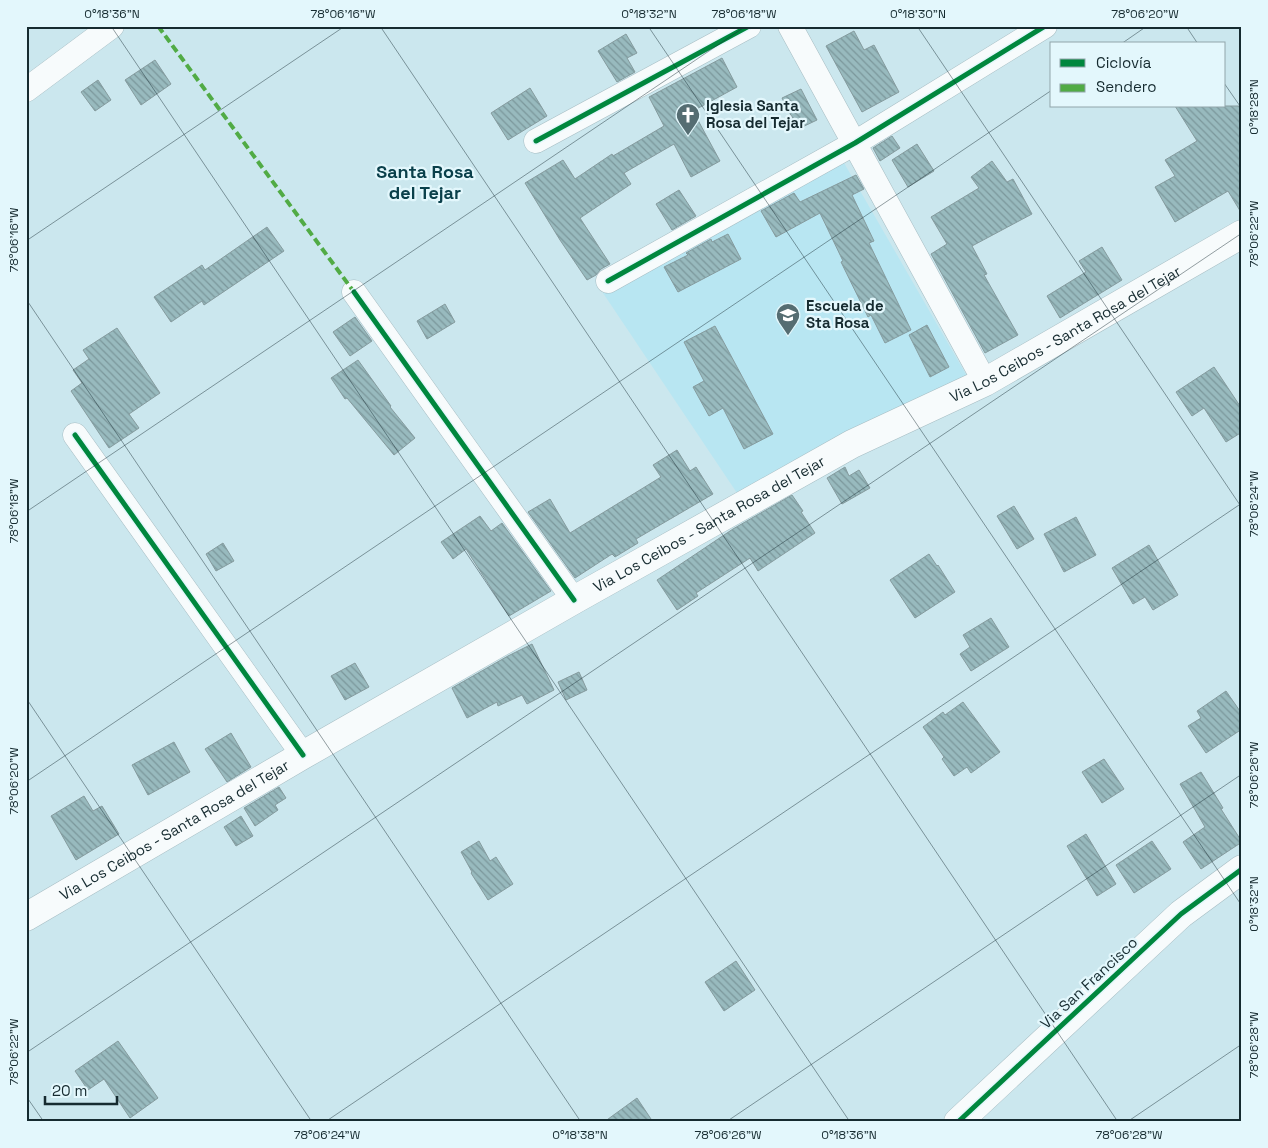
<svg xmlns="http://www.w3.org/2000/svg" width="1268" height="1148" font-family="'Space Grotesk',sans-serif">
<defs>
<pattern id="building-back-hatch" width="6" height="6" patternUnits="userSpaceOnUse" patternTransform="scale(1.25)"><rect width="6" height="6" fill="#98babe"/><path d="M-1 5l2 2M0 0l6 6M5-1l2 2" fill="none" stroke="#7b979b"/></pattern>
</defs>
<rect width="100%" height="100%" fill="#cbe7ee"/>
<path fill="#b8e6f2" d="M840,156l128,222 -231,115 -134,-200z"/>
<g fill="url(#building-back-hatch)" stroke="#859b9e">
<path d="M854,31l10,19 10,-5 25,47 -37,20 -36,-66z"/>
<path d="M626,34l11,19 -10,5 8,14 -18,10 -19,-31z"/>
<path d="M722,58l15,29 -44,24 27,50 -29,16 -17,-33 -50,29 7,11 -51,34 30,46 -9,5 -5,6 -9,5 -27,-40 -35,-57 38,-23 12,19 37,-25 1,2 51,-30 -15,-29z"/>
<path d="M155,60l16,24 -30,21 -16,-25z"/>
<path d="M98,80l13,20 -16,11 -14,-19z"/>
<path d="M530,88l17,28 -39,24 -17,-27z"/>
<path d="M801,89l16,31 -19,9 -16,-31z"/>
<path d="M1175,106h67v108l-14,-23 -53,31 -20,-35 20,-11 -10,-16 32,-19z"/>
<path d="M892,136l8,12 -20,13 -7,-13z"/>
<path d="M917,144l17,27 -26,16 -16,-27z"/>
<path d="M992,161l15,21 6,-3 19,35 -60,32 15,28 -3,1 34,60 -33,18 -54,-99 16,-10 -16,-27 48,-29 -8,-11z"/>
<path d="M856,175l8,14 -12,6 22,46 -5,2 42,87 -26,13 -14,-28 -3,2 -27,-55 2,-1 -23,-48 -44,24 -15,-26 33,-18 6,9z"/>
<path d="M679,190l17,26 -24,14 -16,-26z"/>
<path d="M267,227l17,24 -80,54 -2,-4 -31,21 -17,-25 48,-32 3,5z"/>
<path d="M728,234l13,25 -63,33 -14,-25 24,-12 -2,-2 25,-14 1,3z"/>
<path d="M1102,247l20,33 -62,38 -13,-22 39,-24 -7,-11z"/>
<path d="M445,304l10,18 -28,17 -10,-18z"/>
<path d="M355,317l17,24 -22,15 -17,-24z"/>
<path d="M927,325l22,42 -19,10 -21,-42z"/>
<path d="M715,326l58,108 -29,15 -21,-41 -14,8 -16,-29 11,-6 -20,-39z"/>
<path d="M117,328l43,65 -31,21 10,14 -30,20 -38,-57 11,-8 -9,-13 16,-11 -6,-9z"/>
<path d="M358,360l33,46 -1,1 25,31 -21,17 -47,-57 -2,1 -14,-21z"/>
<path d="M1214,367l28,42v23l-16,10 -22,-34 -12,8 -16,-24z"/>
<path d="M677,450l13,21 6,-4 17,27 -77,45 2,4 -23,14 -3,-3 -37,24 -47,-66 22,-13 20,34 91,-56 -8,-12z"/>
<path d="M845,467l4,9 10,-6 11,18 -28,16 -15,-26z"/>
<path d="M792,495l11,16 -2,1 14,21 -57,38 -8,-13 -54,35 2,3 -21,14 -20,-30 76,-51z"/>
<path d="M1014,506l20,33 -17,10 -20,-33z"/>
<path d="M480,516l11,15 11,-8 49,68 -42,25 -43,-67 -13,10 -12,-17z"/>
<path d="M1076,517l20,38 -32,17 -20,-38z"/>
<path d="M223,543l11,18 -18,10 -10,-17z"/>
<path d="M1149,545l29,50 -25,15 -8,-13 -12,7 -21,-36z"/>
<path d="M929,554l8,12 1,-1 17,27 -40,26 -25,-38z"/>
<path d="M991,618l18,29 -38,24 -11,-17 10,-7 -7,-12z"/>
<path d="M532,644l22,46 -27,14 -5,-9 -24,11 -1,-4 -30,16 -15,-30 56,-32z"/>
<path d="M355,663l14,24 -24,13 -14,-24z"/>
<path d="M579,672l8,18 -21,10 -8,-18z"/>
<path d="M1226,691l16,23v15l-36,24 -18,-27 13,-8 -4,-7z"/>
<path d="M963,702l37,50 -29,21 -4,-6 -13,9 -12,-17 2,-2 -21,-30 20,-15 2,3z"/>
<path d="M231,733l20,34 -24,15 -22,-33z"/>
<path d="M174,742l16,30 -42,23 -16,-30z"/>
<path d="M1104,759l20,30 -22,14 -20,-31z"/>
<path d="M1201,772l22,36 -2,1 21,33 -41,27 -18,-27 22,-15 -25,-43z"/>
<path d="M279,787l7,11 -11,7 3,5 -23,16 -11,-18z"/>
<path d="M84,796l9,15 9,-5 17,28 -43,26 -25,-44z"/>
<path d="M241,816l12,20 -17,10 -12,-19z"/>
<path d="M1086,834l30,50 -19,12 -30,-50z"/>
<path d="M479,841l11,20 6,-4 17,27 -25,16 -17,-27 1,-1 -11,-20z"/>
<path d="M1152,841l19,28 -37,24 -18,-28z"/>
<path d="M736,961l19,29 -31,21 -19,-29z"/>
<path d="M118,1041l40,57 -28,20 -26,-39 -16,11 -13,-19z"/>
<path d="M637,1098l16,24h-49z"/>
</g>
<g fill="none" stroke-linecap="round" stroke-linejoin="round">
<g stroke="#a7bdc3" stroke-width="25">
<g id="street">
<path d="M790,26l195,356"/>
<path d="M26,90l86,-64"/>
<path d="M536,141l213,-115"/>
<path d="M608,281l247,-138 190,-117"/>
<path d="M354,292l220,308"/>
<path d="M75,435l228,320"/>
</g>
</g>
<g stroke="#a7bdc3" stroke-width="29">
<g id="secondary">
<path id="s1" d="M26,917l277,-162 271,-155 278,-156 133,-62 257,-148"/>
<path d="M958,1122l223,-208 61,-45"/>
</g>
</g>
<use href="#street" stroke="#f7fbfc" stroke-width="24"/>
<use href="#secondary" stroke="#f7fbfc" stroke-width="28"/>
<path stroke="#51ab45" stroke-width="4" stroke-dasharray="8 4" stroke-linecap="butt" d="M158,26l196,266"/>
<g stroke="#e3f7fc" stroke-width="8">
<g id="cycleway">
<path d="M536,141l213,-115"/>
<path d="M608,281l247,-138 190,-117"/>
<path d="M354,292l220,308"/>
<path d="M75,435l228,320"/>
<path d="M958,1122l223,-208 61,-45"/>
</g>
</g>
<use href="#cycleway" stroke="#00873e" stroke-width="5"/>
</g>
<path fill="none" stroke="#162b30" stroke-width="1" stroke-opacity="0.45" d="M111,26l739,1096M380,26l738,1096M648,26l594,880M917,26l325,482M1186,26l12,18M1121,44l26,-18M1224,83l18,26M26,241l319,-215M26,299l555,823M26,512l720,-486M26,698l286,424M26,782l1026,-692M26,1053l1216,-820M26,1096l18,26M325,1122l917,-619M726,1122l516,-348M1127,1122l115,-78"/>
<defs>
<g id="church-pin" transform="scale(1.25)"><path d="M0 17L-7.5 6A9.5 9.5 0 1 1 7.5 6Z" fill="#556d72" stroke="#e3f7fc"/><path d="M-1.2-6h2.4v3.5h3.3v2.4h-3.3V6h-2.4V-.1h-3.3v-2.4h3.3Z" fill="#fff"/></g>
<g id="school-pin" transform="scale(1.25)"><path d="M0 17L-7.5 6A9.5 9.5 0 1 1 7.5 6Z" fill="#556d72" stroke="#e3f7fc"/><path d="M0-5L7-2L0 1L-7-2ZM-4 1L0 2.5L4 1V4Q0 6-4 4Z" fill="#fff"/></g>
</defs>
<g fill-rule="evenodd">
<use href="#church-pin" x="688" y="115"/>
<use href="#school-pin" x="788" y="315"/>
</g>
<g text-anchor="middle" stroke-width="4.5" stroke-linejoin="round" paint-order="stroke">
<g font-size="15" font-weight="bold" fill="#162b30" stroke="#e3f7fc" text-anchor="start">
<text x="706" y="111">Iglesia Santa<tspan x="706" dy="17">Rosa del Tejar</tspan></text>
<text x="806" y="311">Escuela de<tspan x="806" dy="17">Sta Rosa</tspan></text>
</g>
<g font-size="15" fill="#162b30" stroke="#e3f7fc">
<text dy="5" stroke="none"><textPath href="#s1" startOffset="1192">Via Los Ceibos - Santa Rosa del Tejar</textPath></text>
<text dy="5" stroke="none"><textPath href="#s1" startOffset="788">Via Los Ceibos - Santa Rosa del Tejar</textPath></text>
<text dy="5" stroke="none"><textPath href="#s1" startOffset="172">Via Los Ceibos - Santa Rosa del Tejar</textPath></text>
<text transform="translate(1089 983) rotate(-43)" y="5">Via San Francisco</text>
</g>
<g font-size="18" font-weight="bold" fill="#0a404b" stroke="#e3f7fc">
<text x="425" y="178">Santa Rosa<tspan x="425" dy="21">del Tejar</tspan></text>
</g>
</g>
<rect width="1268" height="1148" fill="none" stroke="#e3f7fc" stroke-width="55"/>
<rect x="1050" y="42" width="175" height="65" fill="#e3f7fc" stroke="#91a5aa"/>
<rect x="1060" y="59" width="25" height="8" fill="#00873e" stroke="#91a5aa"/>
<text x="1096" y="68" font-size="15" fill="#162b30">Ciclovía</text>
<rect x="1060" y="84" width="25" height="8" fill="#51ab45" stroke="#91a5aa"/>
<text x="1096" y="92" font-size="15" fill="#162b30">Sendero</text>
<path d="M45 1096v8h72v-8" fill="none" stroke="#162b30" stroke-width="2.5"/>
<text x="52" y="1096" font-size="15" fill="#162b30" stroke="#e3f7fc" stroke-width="4" paint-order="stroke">20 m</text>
<rect x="28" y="28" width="1212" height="1092" fill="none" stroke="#162b30" stroke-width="2"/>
<g font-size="12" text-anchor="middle" fill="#162b30">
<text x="112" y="18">0°18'36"N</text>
<text x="343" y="18">78°06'16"W</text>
<text x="649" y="18">0°18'32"N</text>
<text x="744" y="18">78°06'18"W</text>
<text x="918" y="18">0°18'30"N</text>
<text x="1145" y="18">78°06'20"W</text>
<text transform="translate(1254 107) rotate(-90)" y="4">0°18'28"N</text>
<text transform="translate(1254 234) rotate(-90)" y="4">78°06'22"W</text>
<text transform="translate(14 240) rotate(-90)" y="4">78°06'16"W</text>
<text transform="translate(1254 504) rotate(-90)" y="4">78°06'24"W</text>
<text transform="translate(14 511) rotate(-90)" y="4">78°06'18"W</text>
<text transform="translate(1254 775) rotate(-90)" y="4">78°06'26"W</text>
<text transform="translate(14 781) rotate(-90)" y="4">78°06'20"W</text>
<text transform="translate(1254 904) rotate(-90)" y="4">0°18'32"N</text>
<text transform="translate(1254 1045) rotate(-90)" y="4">78°06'28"W</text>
<text transform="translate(14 1052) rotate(-90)" y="4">78°06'22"W</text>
<text x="327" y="1139">78°06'24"W</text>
<text x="580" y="1139">0°18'38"N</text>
<text x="728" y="1139">78°06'26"W</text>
<text x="849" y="1139">0°18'36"N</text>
<text x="1129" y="1139">78°06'28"W</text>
</g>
</svg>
